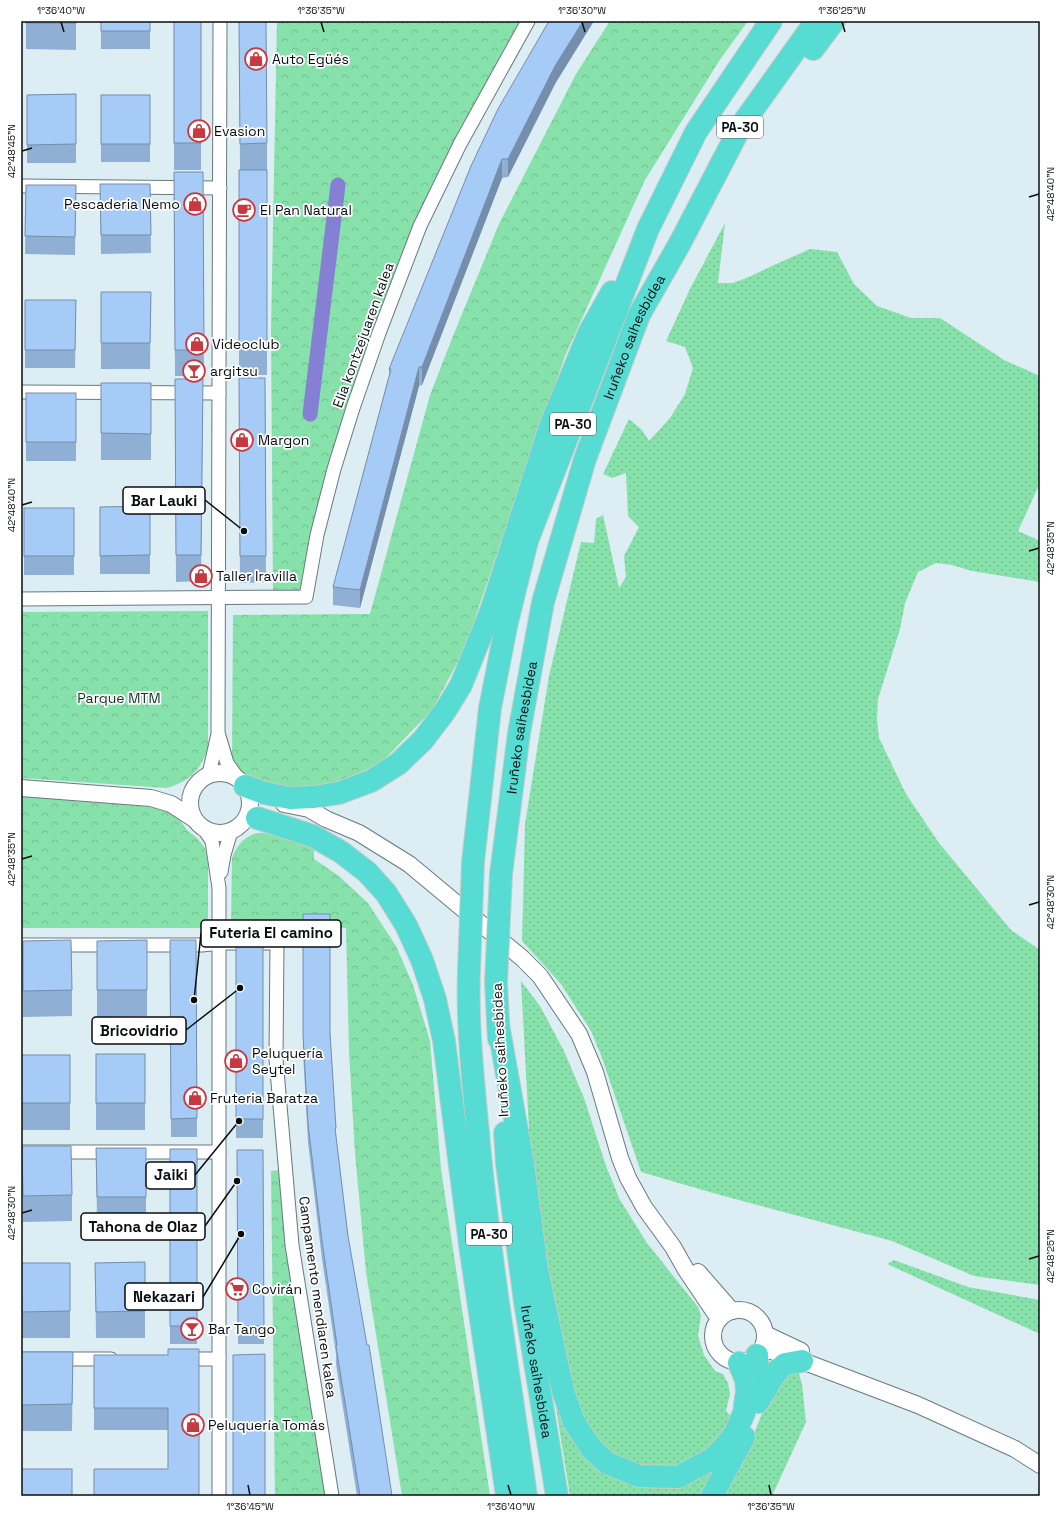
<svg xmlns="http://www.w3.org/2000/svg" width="1061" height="1517" font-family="'Space Grotesk',sans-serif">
<defs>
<pattern id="grass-dots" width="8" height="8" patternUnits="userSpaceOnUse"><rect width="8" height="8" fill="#87e1aa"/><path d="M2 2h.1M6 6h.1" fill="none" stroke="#73c091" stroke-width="1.8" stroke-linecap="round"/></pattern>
<pattern id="park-crowns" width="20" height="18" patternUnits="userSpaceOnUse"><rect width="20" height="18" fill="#87e1aa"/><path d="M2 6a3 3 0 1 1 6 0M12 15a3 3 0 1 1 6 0" fill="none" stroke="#73c091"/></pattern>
</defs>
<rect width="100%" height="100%" fill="#dcedf3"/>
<g fill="url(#grass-dots)">
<path d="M725,223l-7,60h15l16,-6 25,-12 36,-16 27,3 17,32 23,22 34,12h29l64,42 36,16v107l-22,48 22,10v41l-68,-11 -20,-6 -16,-2 -18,9 -13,31 -5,26 -22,70 -1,20 2,19 27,56 33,49 72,87 29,20v335l-66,-9 -82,-35 -179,-48 -72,-21 -40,-117 -10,-24 -30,-47 -39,-43 3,-117 24,-148 32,-134 13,1 2,-24 7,-4 16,73 7,-11 -2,-21 15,-29 -11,-11 -2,-43 -14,5 -9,-4 26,-55 13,11 7,11 21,-23 15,-24 8,-26 -8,-21 -19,-6 24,-52z"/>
<path d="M521,981l19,25 24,45 20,47 22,68 14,34 27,43 51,64 3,8 -3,21 6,19 11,16 8,3 5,9 2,11 -4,17 5,5 -10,23 -17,17 -25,9 -31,3 -38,-13 -22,-23 -17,-40 -24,-128 -17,-116z"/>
<path d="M894,1260l74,27 72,13v34l-153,-70z"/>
<path d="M798,1370l4,14 4,38 -34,74h-50l31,-60 20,-50 19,-15z"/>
<path d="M553,1389l38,69 34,25 30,1 65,-21 -19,33h-131z"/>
</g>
<g fill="url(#park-crowns)">
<path d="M277,21h243l-88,164 -48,114 -38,110 -16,56 -30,124 -6,3 -21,-1 -2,-261z"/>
<path d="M610,21h138l-29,40 -74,119 -80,176 -101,294 -32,60 -51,53 -40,18 -39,10 -55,-12 -15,-14 1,-150 137,-1 60,-219 23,-59 46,-112 77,-150z"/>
<path d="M208,611v137c-8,23 -18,33 -41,40l-146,-10v-166z"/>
<path d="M21,796l129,11 17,4 13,9 7,10 10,8 8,10 3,15v58l-6,7h-181z"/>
<path d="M257,833c20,-1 38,9 57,16v10l25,17 29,27 28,43 17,39 17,56 11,128 49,327h-88l-36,-224 -11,-119 -6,-101 -3,-124 -115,-2 1,-68c5,-13 12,-21 25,-25z"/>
<path d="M279,1170l11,102 36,224h-51l-4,-325z"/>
</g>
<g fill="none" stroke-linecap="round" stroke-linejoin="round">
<path stroke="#8580d3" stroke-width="15" d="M310,414l28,-229"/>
<g stroke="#69797e" stroke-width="15">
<g id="minor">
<path d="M21,186l199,2"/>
<path d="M21,392l198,1"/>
<path d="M21,599l285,-2 11,-62 17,-66 19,-61 26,-75 41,-107 40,-82 68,-123"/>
<path d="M219,736l8,27 12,17"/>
<path d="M209,774l9,-40 2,-713"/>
<path d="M204,829l8,12 7,47v608"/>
<path d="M221,872l3,-17 7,-24"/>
<path d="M21,945h181l18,-2h57l-1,116 16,186 40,251"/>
<path d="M21,1152h198"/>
<path d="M21,1359h90"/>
<path d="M183,1359h36"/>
</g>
</g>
<g stroke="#69797e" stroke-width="18">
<g id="tertiary">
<circle cx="220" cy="803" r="30"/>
<path d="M21,788l130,10 20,6 23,15"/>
<path d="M284,804l25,5 17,10 33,14 50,31 113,94 18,18 39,58 16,38 25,86 8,20 16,29 29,40 13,23 33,49"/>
<path d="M698,1272l34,39"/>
<circle cx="739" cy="1336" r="26"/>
<path d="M765,1334l36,17"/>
<path d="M762,1349l22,5 134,51 97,44 25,16"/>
</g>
</g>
<g stroke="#c9caca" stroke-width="24">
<g id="motorway">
<path d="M813,49l21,-28"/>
<path d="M245,786l19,7 26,5 24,-1 25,-4 32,-12 27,-17 25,-24 22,-29 16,-26 31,-77 58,-181 39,-94 23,-41"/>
<path d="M257,818l56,18 28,16 26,20 19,21 20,32 16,35 13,39 9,42 27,211 36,244"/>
<path d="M473,862l17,-154 17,-86 20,-81 121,-312 48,-97 75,-111"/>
<path id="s1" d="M501,874l18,-141 24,-131 42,-143 54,-144 41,-72 61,-117 75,-105"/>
<path d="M469,970c-2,55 4,109 9,163 11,122 31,242 48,363"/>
<path d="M496,983l3,56"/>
<path d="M498,1024l25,140 14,106 19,89 8,35 10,28 17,26 16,15 32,13 39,1 34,-18 14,-14 9,-12 9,-20 3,-23 -1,-10 -7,-17"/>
<path id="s2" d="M505,1133l2,31 18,138 32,194"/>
<path d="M757,1355l1,43"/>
<path d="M758,1402l19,-31 8,-7 17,-3"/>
<path d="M712,1496l32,-59"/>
</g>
</g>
<use href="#minor" stroke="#fff" stroke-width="13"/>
<use href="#tertiary" stroke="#fff" stroke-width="16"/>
<use href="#motorway" stroke="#56dcd2" stroke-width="22"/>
<g stroke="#c9caca" stroke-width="24" stroke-linecap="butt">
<g id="motorway-bridge">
<path d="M469,970l4,-108"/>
<path d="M496,983l5,-109"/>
</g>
</g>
<use href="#motorway-bridge" stroke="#56dcd2" stroke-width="22"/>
</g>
<g fill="#8fafd4">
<path d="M26,21h50v29l-50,-1z"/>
<rect x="101" y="21" width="49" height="28"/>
<rect x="174" y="21" width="27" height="149"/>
<path d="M239,21l28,122v232h-28v-205h1z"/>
<path d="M549,21l6,63 -47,93 -6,1 -80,207 -3,1 -59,222 -27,-3v-18l56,-211v-7z"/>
<path d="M76,94v69h-49v-68z"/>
<rect x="101" y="95" width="49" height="67"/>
<path d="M174,172h29l1,204h-29z"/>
<path d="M100,184h50l1,69 -50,1z"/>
<path d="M26,185h50l-1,70 -50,-1z"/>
<path d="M101,292h50l-1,77h-49z"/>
<path d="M25,300h51l-1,68h-50z"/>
<path d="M239,378h26l1,204 -26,1z"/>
<path d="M175,379l28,27 -2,175 -25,1z"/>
<rect x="101" y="383" width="50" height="77"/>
<rect x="26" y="393" width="50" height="68"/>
<path d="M150,506v68h-50v-67z"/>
<rect x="24" y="508" width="50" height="67"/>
<path d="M303,914l27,119 6,105 12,98 44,260h-35l-21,-132v-10l-14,-95 -14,-117 -5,-89z"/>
<path d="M147,940v76l-50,1v-76z"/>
<path d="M170,940h26l1,197h-26z"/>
<path d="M23,941l49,49v26l-49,1z"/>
<rect x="236" y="941" width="27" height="197"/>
<rect x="96" y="1054" width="49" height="76"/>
<rect x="21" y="1055" width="49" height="75"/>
<path d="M22,1146l50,49v26l-49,1z"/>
<path d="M96,1148h50v76h-49z"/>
<rect x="170" y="1149" width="27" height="195"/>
<path d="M237,1150h26l1,194h-26z"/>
<path d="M145,1262v76h-49l-1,-75z"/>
<path d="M21,1263h49v75h-48z"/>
<path d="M21,1352h52l-1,79h-51z"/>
<path d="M94,1355h74v114v-39h-74z"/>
</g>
<g fill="#748eac">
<path d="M583,21h11l-39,63 -47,93v-18l47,-93z"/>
<path d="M502,159v19l-80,207v-18z"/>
<path d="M419,367v19l-59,222v-18z"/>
</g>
<g fill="#a6cbf6" stroke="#748eac">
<rect x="26" y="21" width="50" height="2"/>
<rect x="101" y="21" width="49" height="10"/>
<rect x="174" y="21" width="27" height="122"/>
<path d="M239,21h27l1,122 -27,1z"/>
<path d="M549,21h34l-28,45 -47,93h-6l-80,208h-3l-59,223 -27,-3 58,-218h-2l82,-203 27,-57z"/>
<path d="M76,94v50l-49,1v-50z"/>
<rect x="101" y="95" width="49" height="49"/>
<rect x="239" y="170" width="28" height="179"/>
<path d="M174,172h29l1,178h-29z"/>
<path d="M100,184h50l1,51h-50z"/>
<path d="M26,185h50l-1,52 -50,-1z"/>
<path d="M101,292h50l-1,51h-49z"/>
<path d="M25,300h51l-1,50h-50z"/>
<path d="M239,378h26l1,178h-26z"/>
<path d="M175,379h28l-2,176h-25z"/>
<path d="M101,383h50v51l-50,-1z"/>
<rect x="26" y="393" width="50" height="49"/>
<path d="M150,506v49l-50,1v-49z"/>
<rect x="24" y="508" width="50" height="48"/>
<path d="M303,914h27v119l6,95h-1l13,108 19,109h2l23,151h-32l-24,-150 1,-1 -15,-104 -14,-117 -5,-89z"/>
<path d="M71,940l1,50 -49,1v-50z"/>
<path d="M147,940v50h-50v-49z"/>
<path d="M170,940h26l1,178 -26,1z"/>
<rect x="236" y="941" width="27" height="178"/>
<rect x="96" y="1054" width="49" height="49"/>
<rect x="21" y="1055" width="49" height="48"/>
<path d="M22,1146h49l1,49 -49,1z"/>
<path d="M96,1148h50v49h-49z"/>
<rect x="170" y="1149" width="27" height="177"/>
<path d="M237,1150h26l1,176h-26z"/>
<path d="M145,1262v49l-49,1 -1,-49z"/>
<path d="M21,1263h49v48l-48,1z"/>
<path d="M168,1349h31v147h-105v-27h74v-61h-74v-53h74z"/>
<path d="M21,1352h52l-1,52 -51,1z"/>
<path d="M265,1354v142h-32v-141z"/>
<rect x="21" y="1469" width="51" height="27"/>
</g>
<path fill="none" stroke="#080e10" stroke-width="1.5" d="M61,22l3,10M321,22l3,10M582,22l3,10M842,22l3,10M22,151l10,-3M1029,197l10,-3M22,505l10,-3M1029,551l10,-3M22,859l10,-3M1029,905l10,-3M22,1213l10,-3M1029,1259l10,-3M248,1485l2,10M508,1485l3,10M769,1485l2,10"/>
<defs>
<g id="shop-ring" transform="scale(1.15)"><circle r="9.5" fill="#fff" stroke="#c83841" stroke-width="1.5"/><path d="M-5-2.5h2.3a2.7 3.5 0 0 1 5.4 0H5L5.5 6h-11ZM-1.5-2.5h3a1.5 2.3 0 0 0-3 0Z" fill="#c83841"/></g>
<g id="cafe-ring" transform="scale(1.15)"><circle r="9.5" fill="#fff" stroke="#c83841" stroke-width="1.5"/><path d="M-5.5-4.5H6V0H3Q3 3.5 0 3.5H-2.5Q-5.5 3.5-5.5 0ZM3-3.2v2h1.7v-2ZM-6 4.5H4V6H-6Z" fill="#c83841"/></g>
<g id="bar-ring" transform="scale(1.15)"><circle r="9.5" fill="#fff" stroke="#c83841" stroke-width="1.5"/><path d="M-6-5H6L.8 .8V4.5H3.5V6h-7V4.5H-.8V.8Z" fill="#c83841"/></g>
<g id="supermarket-ring" transform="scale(1.15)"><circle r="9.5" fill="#fff" stroke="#c83841" stroke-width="1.5"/><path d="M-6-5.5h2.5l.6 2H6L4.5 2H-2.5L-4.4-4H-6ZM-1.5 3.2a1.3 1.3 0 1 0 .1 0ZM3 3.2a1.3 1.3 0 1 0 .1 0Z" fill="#c83841"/></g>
</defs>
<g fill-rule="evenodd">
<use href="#shop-ring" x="256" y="59"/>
<use href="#shop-ring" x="199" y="131"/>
<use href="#shop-ring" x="195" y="204"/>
<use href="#cafe-ring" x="244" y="210"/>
<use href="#shop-ring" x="197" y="344"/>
<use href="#bar-ring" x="194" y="371"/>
<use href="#shop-ring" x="242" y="440"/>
<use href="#shop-ring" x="201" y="576"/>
<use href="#shop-ring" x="236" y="1061"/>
<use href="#shop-ring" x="195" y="1098"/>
<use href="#supermarket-ring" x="237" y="1289"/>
<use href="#bar-ring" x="192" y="1329"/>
<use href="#shop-ring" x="193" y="1425"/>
</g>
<g text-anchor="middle" stroke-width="3.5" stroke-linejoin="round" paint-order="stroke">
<g fill="#fff" stroke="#525658" stroke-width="1">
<rect x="717" y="116" width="46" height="22" rx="3"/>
<rect x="550" y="413" width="46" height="22" rx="3"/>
<rect x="466" y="1223" width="46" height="22" rx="3"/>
</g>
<g font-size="13" font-weight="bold" fill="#080e10">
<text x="740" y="132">PA-30</text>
<text x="573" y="429">PA-30</text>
<text x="489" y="1239">PA-30</text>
</g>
<g font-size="14" fill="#080e10" stroke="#fff" text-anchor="start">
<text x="272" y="64">Auto Egüés</text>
<text x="214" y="136">Evasion</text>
<text x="180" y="209" text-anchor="end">Pescaderia Nemo</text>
<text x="260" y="215">El Pan Natural</text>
<text x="212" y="349">Videoclub</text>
<text x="210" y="376">argitsu</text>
<text x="258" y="445">Margon</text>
<text x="216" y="581">Taller Iravilla</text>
<text x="252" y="1058">Peluquería<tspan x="252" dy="16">Seytel</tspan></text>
<text x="210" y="1103">Fruteria Baratza</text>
<text x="252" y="1294">Covirán</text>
<text x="208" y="1334">Bar Tango</text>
<text x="208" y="1430">Peluquería Tomás</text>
</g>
<g font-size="14" fill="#080e10" stroke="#fff">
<text transform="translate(363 335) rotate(-70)" y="5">Elia kontzejuaren kalea</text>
<text dy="5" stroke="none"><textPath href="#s1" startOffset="556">Iruñeko saihesbidea</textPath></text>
<text dy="5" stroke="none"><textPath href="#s1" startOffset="148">Iruñeko saihesbidea</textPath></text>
<text transform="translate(500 1050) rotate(-93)" y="5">Iruñeko saihesbidea</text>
<text transform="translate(318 1297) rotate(82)" y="5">Campamento mendiaren kalea</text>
<text dy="5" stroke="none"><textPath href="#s2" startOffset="241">Iruñeko saihesbidea</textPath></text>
</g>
<g font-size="14" fill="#0b351f" stroke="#fff">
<text x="119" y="703">Parque MTM</text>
</g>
</g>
<path fill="none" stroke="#080e10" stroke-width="1.5" d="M244 531L205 500M194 1000L201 933M240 988L186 1030M239 1121L195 1175M237 1181L205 1226M241 1234L203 1297"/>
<g fill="#080e10" stroke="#fff" stroke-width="1.5">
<circle cx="244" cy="531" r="4"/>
<circle cx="194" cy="1000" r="4"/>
<circle cx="240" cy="988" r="4"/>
<circle cx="239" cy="1121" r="4"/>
<circle cx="237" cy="1181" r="4"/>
<circle cx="241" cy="1234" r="4"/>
</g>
<g fill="#fff" stroke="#080e10" stroke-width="1.5">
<rect x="123" y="487" width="82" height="27" rx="4"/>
<rect x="201" y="920" width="140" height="27" rx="4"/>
<rect x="92" y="1017" width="94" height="27" rx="4"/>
<rect x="146" y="1162" width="49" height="27" rx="4"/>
<rect x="81" y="1213" width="124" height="27" rx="4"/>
<rect x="125" y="1283" width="78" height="27" rx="4"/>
</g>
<g font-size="15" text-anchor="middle" font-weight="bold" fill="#080e10">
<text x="164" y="506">Bar Lauki</text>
<text x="271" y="938">Futeria El camino</text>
<text x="139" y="1036">Bricovidrio</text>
<text x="171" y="1180">Jaiki</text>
<text x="143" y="1232">Tahona de Olaz</text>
<text x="164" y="1302">Nekazari</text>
</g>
<rect width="1061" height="1517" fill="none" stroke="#ffffff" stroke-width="44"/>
<rect x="22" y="22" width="1017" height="1473" fill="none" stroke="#080e10" stroke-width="1.5"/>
<g font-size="10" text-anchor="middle" fill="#080e10">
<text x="61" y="14">1°36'40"W</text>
<text x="321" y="14">1°36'35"W</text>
<text x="582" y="14">1°36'30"W</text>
<text x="842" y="14">1°36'25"W</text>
<text transform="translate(11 151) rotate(-90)" y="4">42°48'45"N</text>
<text transform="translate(1050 194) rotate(-90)" y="4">42°48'40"N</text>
<text transform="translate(11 505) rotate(-90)" y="4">42°48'40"N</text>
<text transform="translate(1050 548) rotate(-90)" y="4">42°48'35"N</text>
<text transform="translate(11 859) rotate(-90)" y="4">42°48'35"N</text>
<text transform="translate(1050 902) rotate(-90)" y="4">42°48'30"N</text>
<text transform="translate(11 1213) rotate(-90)" y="4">42°48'30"N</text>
<text transform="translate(1050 1256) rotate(-90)" y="4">42°48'25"N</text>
<text x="250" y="1510">1°36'45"W</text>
<text x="511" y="1510">1°36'40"W</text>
<text x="771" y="1510">1°36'35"W</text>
</g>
</svg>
